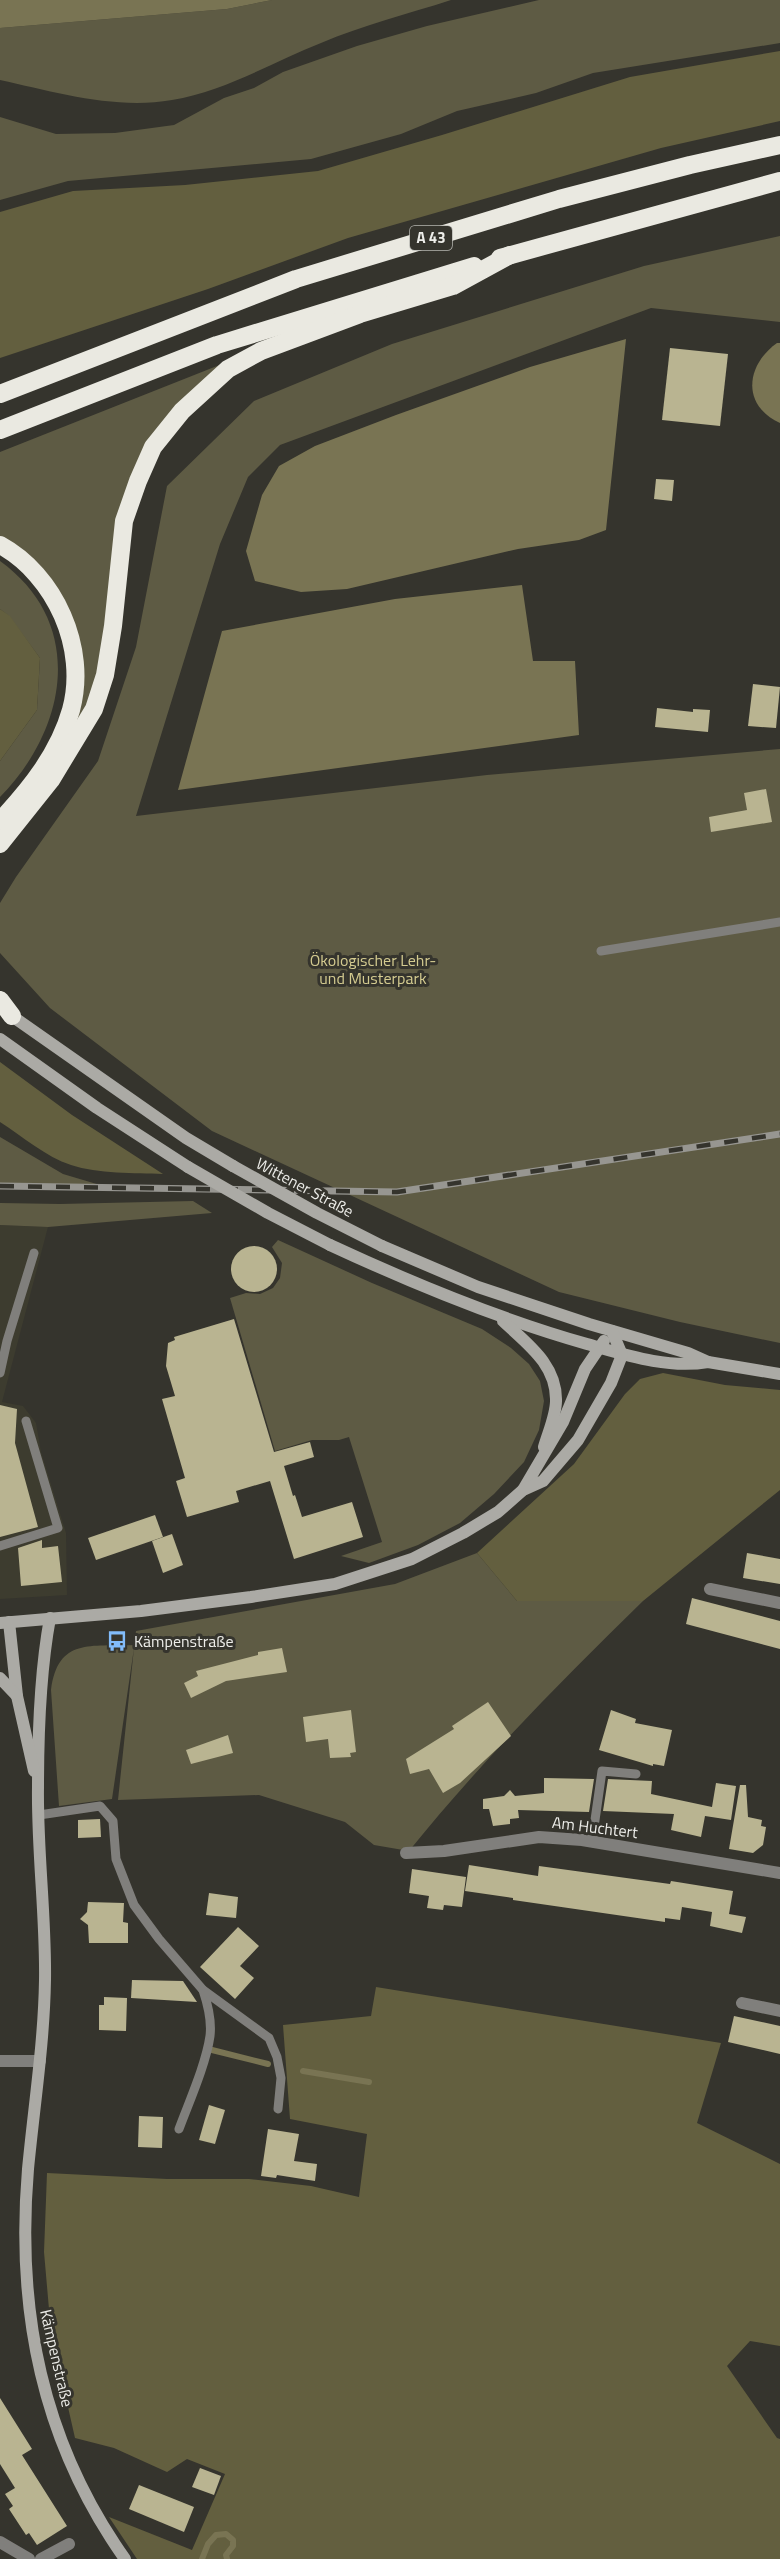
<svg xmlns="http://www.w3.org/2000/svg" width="780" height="2559" font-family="'Titillium Web',sans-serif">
<rect width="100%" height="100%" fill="#35342d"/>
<path fill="#3d3c2f" d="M0,1225l48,2 -46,175 21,4 13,17 5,29 25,81 1,62 -67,4z"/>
<g fill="#5e5b44">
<path d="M272,0h179c-43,14 -88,25 -130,43 -50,20 -96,48 -149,57 -57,10 -117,-8 -172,-20v-52l227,-19z"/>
<path d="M539,0h241v43l-187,30 -57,20 -79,18 -56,23 -90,25 -243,22 -68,19v-83l56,17 59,-1 59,-8 50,-27 30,-10 29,-16 74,-26 70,-20z"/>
<path d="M780,236v86l-129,-14 -371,137 -32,32 -28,67 -84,272 351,-41 293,-26v594l-100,-21 -121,-30 -347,-161 -162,-123 -50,-55v-50l16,-26 82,-116 38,-114 31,-161 87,-85 138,-57 252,-78z"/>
<path d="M222,364l-44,41 -28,39 -50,224 -19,52 -16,24 13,-99 -78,-107v-86z"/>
<path d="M0,561c86,62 68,167 0,236v-36l37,-51 3,-52 -31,-42 -9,-7z"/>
<path d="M0,1137l63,37 47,14 -110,-3z"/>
<path d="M193,1201l19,12 -164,14 -48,-2v-22l60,1z"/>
<path d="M278,1240l94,43 110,46 29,19 18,16 11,17 4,20 -5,29 -15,32 -30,32 -34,29 -42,22 -49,18 -28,-7 41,-14 -33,-105 -10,3h-27l-37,11 -45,-153 16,-5 14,1 13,-6 7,-10 2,-15 -10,-16z"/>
<path d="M477,1553l40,48h126c-82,80 -162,161 -234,250l-35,-6 -29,-23 -86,-27 -141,5 16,-152 -22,151 -53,7 -8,-116c7,-53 40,-43 83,-45l2,-14 259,-47z"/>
</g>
<g fill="#635f3f">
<path d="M780,51v70l-119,27 -313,90 -140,51 -208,69v-146l73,-21 112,-6 133,-14 124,-36 188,-58z"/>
<path d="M0,609l10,7 30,42 -3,52 -37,51z"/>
<path d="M0,1062l72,53 91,59c-28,-1 -65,0 -92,-9 -25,-8 -49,-29 -71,-43z"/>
<path d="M663,1373l62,12 55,5v100l-137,111h-126l-40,-48 97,-89 51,-70 15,-15z"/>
<path d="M376,1987l345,56 -24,80 83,41v182l-30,-5 -23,25 50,72 3,1v120h-643l-28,-42 83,33 33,-76 -38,-15 -20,13 -53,-24 -39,-10 -24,-106 -7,-80 3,-79 120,6h82l62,7 48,11 8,-63 -77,-15 -7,-94 88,-9z"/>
</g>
<g fill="#797453">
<path d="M0,0h272l-45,9 -227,19z"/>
<path d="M626,339l-20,191 -27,10 -61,9 -171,40 -46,3 -46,-11 -9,-30 16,-56 17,-29 36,-20 81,-31 134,-48z"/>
<path d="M777,343h3v80c-39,-18 -34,-58 -3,-80z"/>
<path d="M522,585l11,76h42l4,74 -401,55 44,-159 173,-32z"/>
</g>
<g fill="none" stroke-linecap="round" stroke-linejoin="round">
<g stroke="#797453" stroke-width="6">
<path d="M212,2050l56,14"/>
<path d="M303,2071l66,11"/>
<path d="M202,2559l6,-15 8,-9 10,-1 7,6v6l-7,9 1,4"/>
</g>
</g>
<g fill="#b9b491">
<path d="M670,348l58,6 -8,72 -58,-6z"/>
<path d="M656,479l18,1 -2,21 -18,-2z"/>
<path d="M753,684l27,3 -4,41 -28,-2z"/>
<path d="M657,708l36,4v-3l17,1 -2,22 -53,-5z"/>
<path d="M766,789l6,33 -61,10 -2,-15 38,-7 -3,-17z"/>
<circle cx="254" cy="1269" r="23"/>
<path d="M234,1319l40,133 36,-10 4,15 -30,9 9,30 2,-1 7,22 50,-15 11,35 -69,22 -24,-78 -34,10 3,11 -52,15 -11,-36 9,-3 -23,-79 13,-3 -9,-30 2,-23 7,-3 -1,-3z"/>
<path d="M0,1405l17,4 -2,34 23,84 -38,10z"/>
<path d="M155,1515l8,22 -67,23 -8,-22z"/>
<path d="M172,1534l11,31 -20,8 -11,-32z"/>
<path d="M42,1540v8l16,-2 4,36 -41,4 -3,-38z"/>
<path d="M747,1553l33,6v25l-37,-6z"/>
<path d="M692,1598l88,23v28l-94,-25z"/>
<path d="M282,1648l5,24 -61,9 -35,17 -7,-15 14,-7 -2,-5 62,-16v-3z"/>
<path d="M488,1702l23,34 -51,47 -17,10 -14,-24 -19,5 -4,-15 48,-30 -2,-3z"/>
<path d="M351,1710l5,42 -6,1 1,4 -21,1 -2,-19 -22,3 -3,-25z"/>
<path d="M611,1710l25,9 -1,4 37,7 -8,36 -11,-2v2l-54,-16z"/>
<path d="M228,1735l5,18 -42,11 -5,-14z"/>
<path d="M544,1778l50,1 -5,33 -71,-2 1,8 -9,1v5l-17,2 -4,-17h-6v-10l21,-3 6,-6 5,6 29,-3z"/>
<path d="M608,1779l44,2 -1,13 61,13 4,-24 20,3 -5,34 -26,-4 -4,21 -30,-7 3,-16 -71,-3z"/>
<path d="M740,1785h6l2,32 14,3 -1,6 5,1 -3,18 -10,8 -24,-4z"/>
<path d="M100,1819l1,18 -23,1v-18z"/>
<path d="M469,1865l69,11 1,-10 131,18 1,-3 62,10 -4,23 17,3 -4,16 -32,-7 2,-14 -30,-5 -2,13 -15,-2v4l-152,-22v-2l-48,-7z"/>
<path d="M412,1869l54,8 -4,30 -18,-2 -1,5 -16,-2 2,-12 -20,-3z"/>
<path d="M209,1893l29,4 -2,21 -30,-3z"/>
<path d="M88,1902l36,1 -1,19 5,1v20h-39l-1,-18 -8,-6 7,-7z"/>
<path d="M238,1927l21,19 -19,20 14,12 -19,21 -35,-32z"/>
<path d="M132,1980l51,1 14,21 -66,-4z"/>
<path d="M104,1997l23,1 -1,33 -27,-1v-25h5z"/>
<path d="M734,2016l46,10v28l-52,-12z"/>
<path d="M209,2105l16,5 -10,34 -16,-4z"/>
<path d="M139,2116l24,1 -1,31 -24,-1z"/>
<path d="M268,2129l31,5 -5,27 23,3 -2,17 -38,-6 -1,3 -15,-2z"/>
<path d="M0,2398l32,51 -10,6 45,71 -30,19 -8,-12 -3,2 -17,-26 4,-3 -8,-12 10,-6 -15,-24z"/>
<path d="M200,2468l21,8 -7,19 -22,-8z"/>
<path d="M139,2485l55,22 -10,25 -55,-23z"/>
</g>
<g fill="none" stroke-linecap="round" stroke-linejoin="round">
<g stroke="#807f7c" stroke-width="9">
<path d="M601,951l179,-29"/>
<path d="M0,1373l7,-32 27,-88"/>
<path d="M0,1546l58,-18 -32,-107"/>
<path d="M39,1815l61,-9 13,15 3,38 18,46 25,34 44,51 66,48 8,19 4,21 -3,31"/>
<path d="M592,1841l10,-70 34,3"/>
<path d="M179,2129c10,-27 27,-65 31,-93 2,-16 -2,-31 -7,-46"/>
</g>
<g stroke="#807f7c" stroke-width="12">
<path d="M710,1589l70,14"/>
<path d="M406,1853l38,-2 95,-14 43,3 198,33"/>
<path d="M742,2003l38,8"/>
<path d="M0,2061h40"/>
<path d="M0,2542l29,17"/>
<path d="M41,2559l28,-15"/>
</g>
<g stroke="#abaaa5" stroke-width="12">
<path d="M12,1016l174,122 47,28"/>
<path d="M0,1039l97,69 91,59"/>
<path d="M330,1245c84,39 168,74 257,99 39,11 81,25 121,18"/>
<path d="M382,1246l96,41 111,37 99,29 20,9 72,12"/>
<path d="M503,1321c23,22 54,43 53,80 0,14 -8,32 -12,46"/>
<path d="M523,1490l40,-68 22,-53 19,-28"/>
<path d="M50,1618c-10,54 -12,113 -12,169 -1,64 8,129 7,193 -1,63 -11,126 -17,189 -12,142 14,273 97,390"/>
<path d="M9,1622l8,74 17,75"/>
<path d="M0,1623l141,-12 110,-14 84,-13 77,-25 51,-26 35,-21 25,-22 20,-9 35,-41 33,-57 11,-28 -10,-24"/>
<path d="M0,1678l17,18"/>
</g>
<g stroke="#eae9e1" stroke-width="18">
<path d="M500,258l280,-77"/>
<path d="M0,394l296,-115 263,-80 131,-34 90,-20"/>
<path d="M0,430l217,-85 257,-79"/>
<path d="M0,545c55,30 88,103 71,165 -12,43 -41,79 -71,111"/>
<path d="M0,844l51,-64 43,-71 11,-34 8,-49 11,-105 14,-40 15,-34 29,-36 46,-42 33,-18 99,-37 93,-28 57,-31"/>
<path d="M0,1000l12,16"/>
</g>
<g stroke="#979691" stroke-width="7">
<path id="rail" d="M0,1186l397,6 383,-58"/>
</g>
<use href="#rail" stroke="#35342d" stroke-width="4.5" stroke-dasharray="14" stroke-linecap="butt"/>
<g stroke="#abaaa5" stroke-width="12">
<path d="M233,1166l84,47 65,33"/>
<path d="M188,1167l80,46 62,32"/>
</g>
</g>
<defs>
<g id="bus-bare" transform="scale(1.62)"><path d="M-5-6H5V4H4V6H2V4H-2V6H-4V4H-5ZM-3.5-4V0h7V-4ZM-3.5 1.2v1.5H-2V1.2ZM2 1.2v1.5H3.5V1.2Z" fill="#82bcfa" stroke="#35342d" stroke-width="2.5" paint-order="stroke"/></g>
</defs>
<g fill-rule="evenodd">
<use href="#bus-bare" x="117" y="1641"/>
</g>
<g text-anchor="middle" stroke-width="6" stroke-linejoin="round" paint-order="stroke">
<rect fill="#35342d" stroke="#b6b6b1" stroke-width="1.5" x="410" y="226" width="42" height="24" rx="4.5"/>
<g font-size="15" font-weight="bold" fill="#edede9">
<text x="431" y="243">A 43</text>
</g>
<g font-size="16" fill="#d4cb90" stroke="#35342d">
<text x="373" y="966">Ökologischer Lehr-<tspan x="373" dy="18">und Musterpark</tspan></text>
</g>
<g font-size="16" fill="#edede9" stroke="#35342d">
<text transform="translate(305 1187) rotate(28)" y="6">Wittener Straße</text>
<text transform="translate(595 1827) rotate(7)" y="6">Am Huchtert</text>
<text transform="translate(57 2358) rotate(77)" y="6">Kämpenstraße</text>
</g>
<g font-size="16" fill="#edede9" stroke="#35342d" text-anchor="start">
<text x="134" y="1647">Kämpenstraße</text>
</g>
</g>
</svg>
